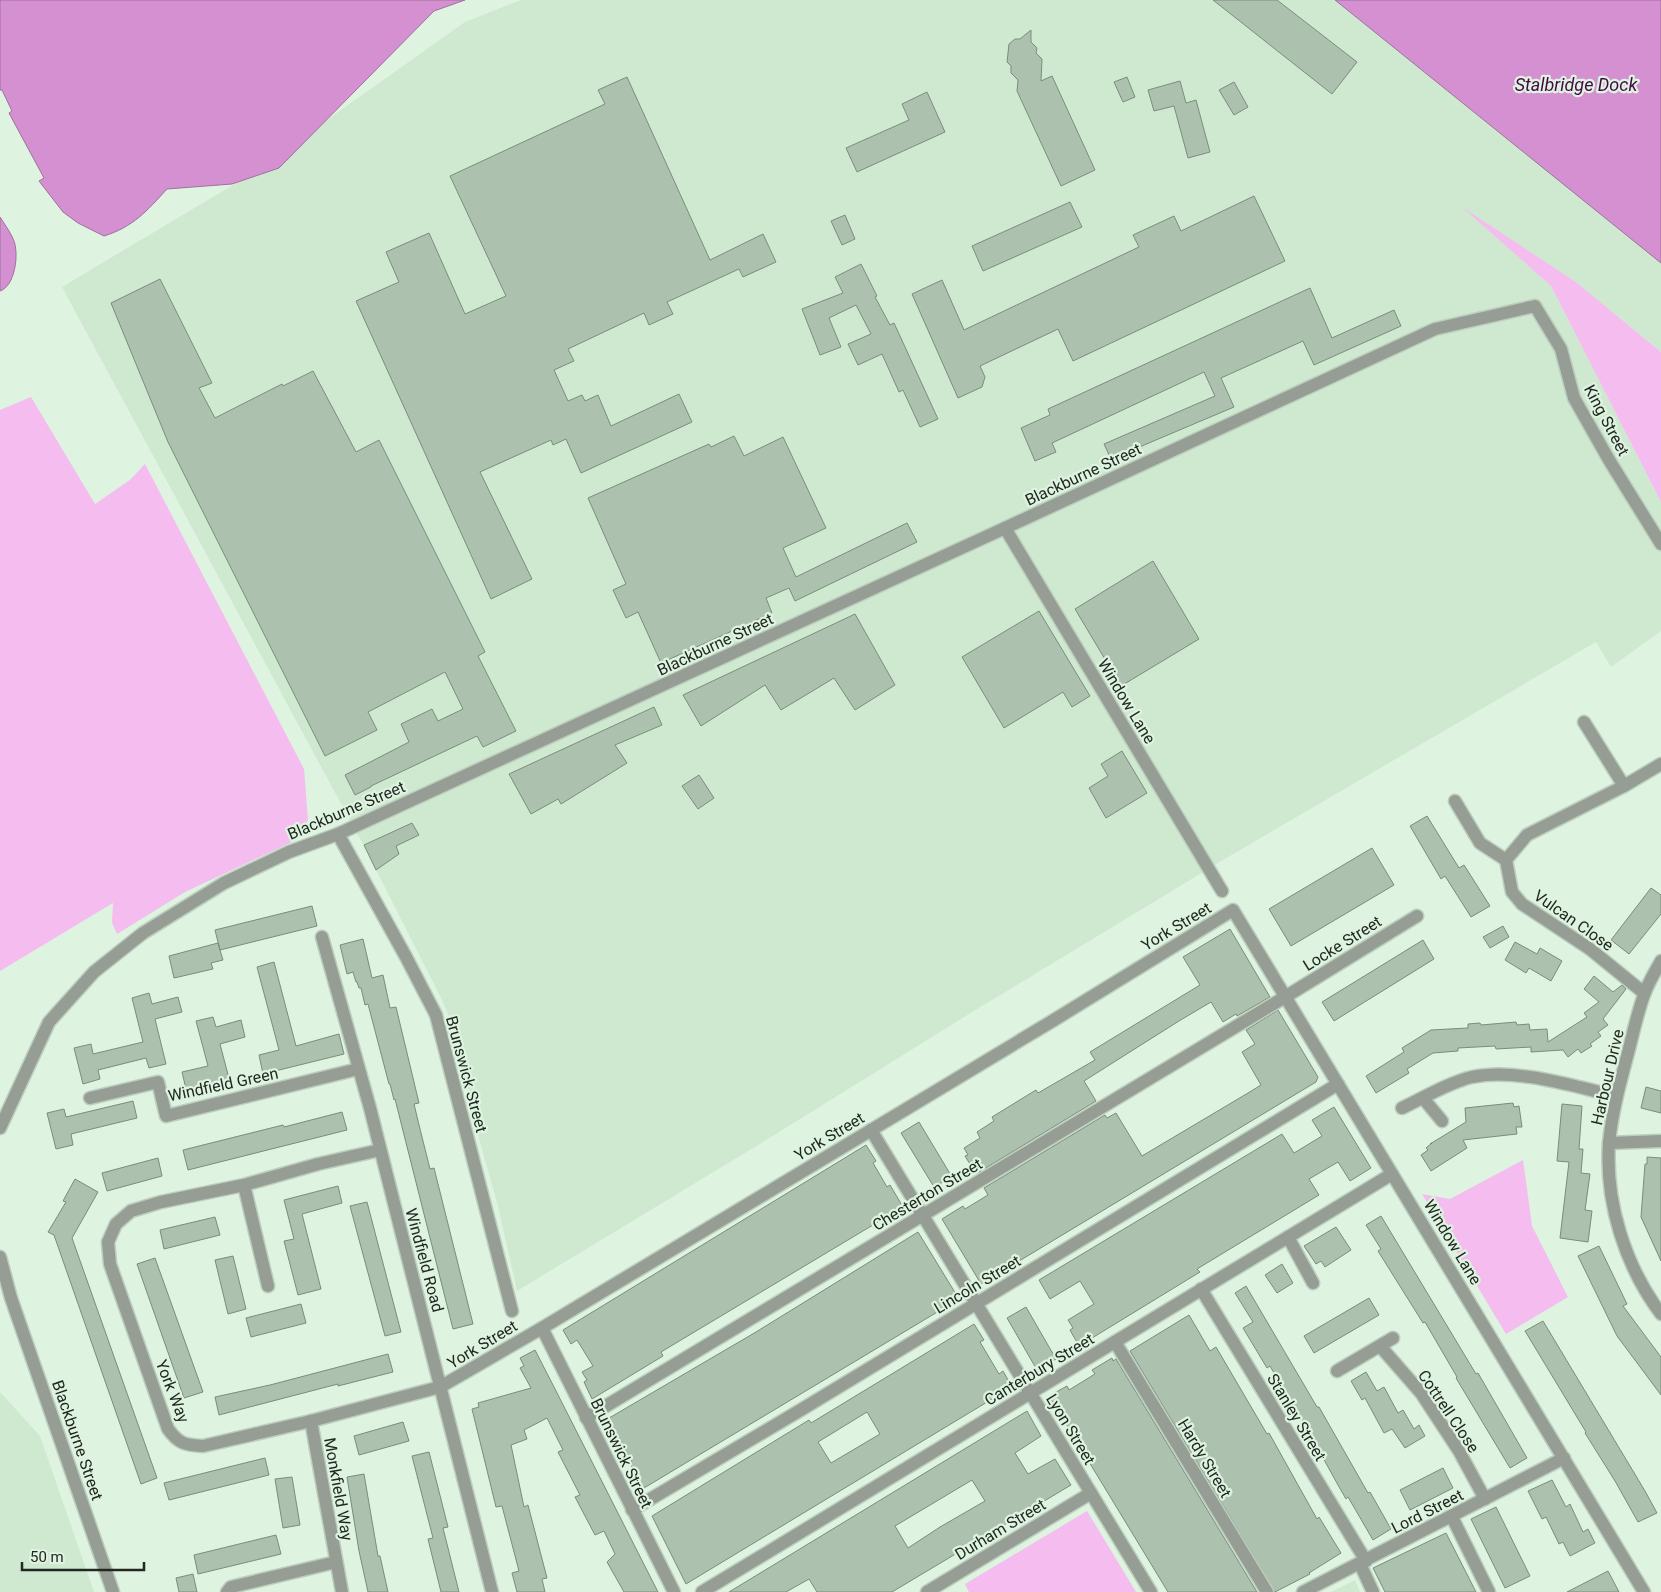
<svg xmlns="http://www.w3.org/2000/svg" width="1661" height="1592" font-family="Roboto,sans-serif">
<rect width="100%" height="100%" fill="#def3e0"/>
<g fill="#cfe9d1">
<path d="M521,0h1140v352l-85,-70 -110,-72 85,76 110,216v129l-50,36 -15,-25 -373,218 -254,154 -206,128 -246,149 -19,-85 -17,-60 -26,-116 -14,-32 -76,-150 -303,-561 186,-111 217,-154z"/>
<path d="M0,1392l40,44 54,156h-94z"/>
<path d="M1355,1580l5,12h-29z"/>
</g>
<g fill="#f4bcef">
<path d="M1462,207l114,75 85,70v150l-110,-216z"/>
<path d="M31,397l64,107 35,-24 15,-16 159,305 4,51 -12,20 -111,52 -68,42 -5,-11 1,-20 -113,68v-561z"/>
<path d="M1523,1160l9,66 36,71 -62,37 -84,-140 28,5z"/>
<path d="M1087,1511l49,81h-167l-4,-8z"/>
</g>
<g fill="#d490d0" stroke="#9e719c">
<path d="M0,0h465l-31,11 -155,157 -47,16 -65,5c-20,22 -34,38 -63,47l-26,-13 -15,-11 -24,-31 5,-3 -35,-65 3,-2 -10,-21h-2z"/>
<path d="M1335,0h326v263z"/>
<path d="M0,217c5,8 11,16 14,24 5,14 1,45 -14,50z"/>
</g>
<g fill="#adc1af" stroke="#7a8d7c" fill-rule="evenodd">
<path d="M1213,0h64l80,62 -25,32z"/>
<path d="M1031,30v12l6,6 -1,5 6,6 -1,22 11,-5 43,94 -34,16 -44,-95 1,-11 -7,-7v-7l-4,-4 2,-18 6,-5h5z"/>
<path d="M627,77l83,183 53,-26 13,28 -33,15 -4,-8 -72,33 6,12 -24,11 -5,-12 -76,36 6,12 -20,9 14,31 14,-6 3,6 13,-6 13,31 68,-32 13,28 -111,51 -15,-34 -13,6 -2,-5 -71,32 52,107 -41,20 -135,-298 43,-19 -13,-30 43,-19 36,81 41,-18 -56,-120 155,-72 -7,-14z"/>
<path d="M1127,77l8,20 -12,5 -9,-20z"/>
<path d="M1180,81l6,22 10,-3 14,52 -22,6 -14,-52 -20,5 -6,-21z"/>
<path d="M1234,82l14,25 -14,8 -15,-25z"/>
<path d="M927,92l18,40 -88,40 -11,-24 63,-28 -7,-16z"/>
<path d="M1254,196l31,65 -212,100 -15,-32 -78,37 5,11 -3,10 -24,11 -46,-104 30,-14 22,50 175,-83 -6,-12 41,-19 7,15z"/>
<path d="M1070,202l12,25 -99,44 -11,-25z"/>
<path d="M845,215l10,24 -13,6 -11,-24z"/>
<path d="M861,264l16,32 -2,1 15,28 4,-2 44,96 -18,8 -17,-37 -4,2 -17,-38 -24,11 -10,-21 23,-10 -15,-29 -27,13 12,29 -21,8 -18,-46 41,-16 -8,-16z"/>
<path d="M160,279l52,104 -13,5 16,30 67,-34 1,2 30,-15 43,81 23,-12 106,212 -7,4 38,75 -33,16 -6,-11 -106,50v1l-16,8 -10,-20 64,-33 -8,-18 31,-15 6,12 25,-12 -18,-37 -77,40 9,18 -52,26 -157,-314 -57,-139z"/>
<path d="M1310,288l22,50 62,-28 7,16 -87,39 -11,-24 -82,37 13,29 -123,52 -7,-15 111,-48 -11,-24 -152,71 4,9 -21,9 -14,-33 29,-13 -2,-6z"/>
<path d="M734,436l10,20 39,-19 43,91 -43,20 13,29 111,-54 10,19 -122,59 -6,-13 -23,10 6,15 -111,50 -23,-51 -12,6 -13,-28 13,-6 -38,-86 121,-54 2,3z"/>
<path d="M1153,561l46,78 -78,47 -46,-77z"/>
<path d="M1039,611l51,85 -18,11 -9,-15 -59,36 -42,-71z"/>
<path d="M855,614l40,71 -40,25 -21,-32 -53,32 -16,-25 -64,41 -18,-31z"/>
<path d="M654,707l8,18 -47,20 12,18 -66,41 -3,-5 -27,15 -22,-40z"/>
<path d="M1122,751l25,42 -41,25 -17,-30 19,-12 -7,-12z"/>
<path d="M699,775l15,23 -16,11 -16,-23z"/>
<path d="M1427,816l32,52 5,-3 26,41 -19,11 -26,-41 -4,3 -31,-53z"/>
<path d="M412,823l7,12 -23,11 3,8 -23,16 -12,-25z"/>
<path d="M1372,848l22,37 -103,61 -22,-37z"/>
<path d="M1651,888l10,7v19l-32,40 -18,-14z"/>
<path d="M312,906l5,20 -97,24 3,10 -12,3 2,6 -39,9 -5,-22 49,-13 2,7 -5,-20z"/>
<path d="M1503,926l6,11 -19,11 -7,-11z"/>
<path d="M1230,929l40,68 -33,19 -1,-2 -13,8 -12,-20 -32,19 -95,60 12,20 -120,73 -11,-18 3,-1 -4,-7 16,-10 -3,-6 17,-11 -2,-4 44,-27 2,3 57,-33 -5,-8 110,-67 -17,-28z"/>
<path d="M363,939l9,39 11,-3 7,33 6,-1 23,96 -5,1 5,21 11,44 4,-1 39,156 -20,5 -58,-230 -1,1 -4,-16h-1l-21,-80 -3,1 -4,-17h-2l-2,-6h-1l-3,-10 -6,2 -7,-29z"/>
<path d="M1423,940l11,19 -100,62 -12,-19z"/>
<path d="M1515,942l22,12 3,-6 22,13 -11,20 -22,-13 -3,5 -21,-13z"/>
<path d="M274,962l22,84 43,-12 5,20 -81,20 -4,-19 20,-5 -22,-83z"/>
<path d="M1594,976l19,16 9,-7 4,4 -23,30 5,6 -10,7 3,4 -11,8 2,2 -11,7 -3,-4 -10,8 -5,-7 -32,2v-5l-35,2 -1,-3 -37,2v3l-25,2 -26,16 2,4 -33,20 -10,-17 38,-24 -2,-4 29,-18 37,-2v-4l12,-1 1,2 35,-3 1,3 12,-1 1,6 17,-1 1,13 39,-25 -3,-4 15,-11 -15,-13z"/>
<path d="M149,993l3,11 26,-7 4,15 -27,7 11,45 -17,4 -3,-10 -48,12 2,9 -17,5 -9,-36 17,-4 2,10 50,-12 -11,-44z"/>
<path d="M1278,1010l40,67 -2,5 -335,202 -39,-65 21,-13 2,3 23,-14 -4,-7 121,-73 2,3 9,-5 26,43 106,-63 13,-8 -19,-33 13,-8 -9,-14z"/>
<path d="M213,1017l3,10 25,-7 4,17 -25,7 11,42 -17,5 -3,-9 -25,7 -4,-17 26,-6 -12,-45z"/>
<path d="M1646,1087l15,4v22l-20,-5z"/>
<path d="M133,1101l4,17 -66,16 2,11 -17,4 -9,-36 17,-4 2,8z"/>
<path d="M1513,1103l1,4 5,-1 3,21h-6l1,7 -54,6 4,8 -36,23 -10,-16 7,-5 -2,-2 6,-5 -2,1 36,-22 -1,-14z"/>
<path d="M1562,1104l20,2 -3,43h4l-2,24 9,1 -5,36 7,1 -4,31 -28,-4 9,-76 -12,-1z"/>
<path d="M1334,1107l37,61 -21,13 -12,-19 -29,17 10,16 -122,74 3,3 -121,74 -9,-16 3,-2 -5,-8 26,-16 -14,-23 -30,18 -11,-19 243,-146 12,19 28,-17 -10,-16z"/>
<path d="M342,1112l5,18 -159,40 -5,-20 100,-25 1,2z"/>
<path d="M919,1122l33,55 -18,10 -33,-54z"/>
<path d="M866,1145l10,16 -3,2 14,24 3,-2 13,22 -242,145 2,4 -71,43 -8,-17 3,-2 -5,-8 11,-6 -16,-26 -6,4 -8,-14z"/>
<path d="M1647,1157l14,1v103l-20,-44 4,-53h2z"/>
<path d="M158,1158l4,18 -55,15 -5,-18z"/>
<path d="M75,1179l23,13 -26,46 85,240 -16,6 -87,-249 -6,-3 18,-30 -3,-1z"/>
<path d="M338,1186l4,17 -40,11 19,75 -23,6 -14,-54 10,-2 -10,-39z"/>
<path d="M367,1202l34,130 -16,4 -35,-130z"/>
<path d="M1381,1216l95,158 2,-1 49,85 -17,10 -54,-90 1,-1 -32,-55 -2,1 -45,-72 3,-2 -15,-24z"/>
<path d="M215,1217l5,18 -56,14 -4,-19z"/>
<path d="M1336,1227l15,23 -26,17 -4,-6 -5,3 -12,-18z"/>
<path d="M918,1232l41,67 -320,192 -8,-18 3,-2 -4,-7 2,-2 -14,-26 -5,3 -9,-18 152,-89z"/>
<path d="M1599,1246l28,58 -4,2 38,51v38l-44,-59 -39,-80z"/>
<path d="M233,1256l13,53 -18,5 -13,-54z"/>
<path d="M155,1258l48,134 -19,6 -47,-134z"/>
<path d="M1282,1264l11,19 -16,10 -12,-18z"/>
<path d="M1246,1286l71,121h2l49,86 2,-1 21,37 -18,11 -25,-43 -2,2 -8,-14 -47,-85 -1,1 -20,-35 -3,2 -24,-40 10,-6 -18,-29z"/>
<path d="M1369,1298l10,17 -65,38 -10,-17z"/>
<path d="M301,1304l5,19 -55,14 -5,-19z"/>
<path d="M1026,1307l30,52 -19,11 -30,-52z"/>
<path d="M1189,1315l21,36 6,-4 51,87 2,-1 48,86 2,-2 22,36 -32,20 1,1 -35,18 -145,-241z"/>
<path d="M1543,1321l102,170 12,22 -19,9 -23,-41 -30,-48 1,-1 -61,-101z"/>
<path d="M974,1324l10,16 -4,2 19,32 4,-3 9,16 -326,197 -34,-68 157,-96 2,3zM867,1412l13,22 -49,29 -13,-21z"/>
<path d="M535,1350l19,37 104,205h-34l-17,-30 8,-8 -11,-23 -9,4 -20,-38 5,-2 -22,-43 5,-2 -16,-32 -23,12 3,9 -16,6 13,62 4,-2 19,73 -5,1 3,13h-28l-5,-19 7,-2 -17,-65 -6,1 -24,-98 7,-2 -1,-4 53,-15 -11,-20 4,-2 -4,-8z"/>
<path d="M388,1354l5,18 -55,14v-2l-119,31 -4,-18 55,-12z"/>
<path d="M1112,1358l1,3 3,-2 141,233h-89l-119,-196 18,-10 2,4 26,-16 -3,-4z"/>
<path d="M1366,1372l11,19 7,-4 14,26 5,-3 11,19 5,-4 6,11 -20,12 -13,-19 -8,4 -19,-35 -3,2 -11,-19z"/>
<path d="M1027,1411l14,25 -26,17 13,21 27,-15 16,26 -179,107h-75l-8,-13 -23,13h-57zM972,1480l13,21 -45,26 -32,21 -13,-22z"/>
<path d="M403,1422l6,19 -50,14 -5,-19z"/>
<path d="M429,1452l19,75 -5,1 16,64h-18l-13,-53 5,-1 -21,-82z"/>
<path d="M265,1458l4,17 -100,25 -5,-17z"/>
<path d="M1443,1468l10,20 -43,22 -10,-20z"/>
<path d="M364,1474l14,82h2l8,36h-20l-9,-41 -12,-74z"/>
<path d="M292,1477l8,48 -17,3 -8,-49z"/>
<path d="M1552,1480l14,27 4,-3 13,28 5,-3 7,14 -25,13 -7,-14 -4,2 -13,-27 -4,2 -14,-28z"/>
<path d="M1496,1507l34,69 -25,12 -34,-69z"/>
<path d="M1446,1533l30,59h-91l-12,-24z"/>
<path d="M276,1535l5,19 -83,20 -4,-19z"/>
<path d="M1608,1571l11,21h-52z"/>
<path d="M193,1574l4,18h-18l-3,-14z"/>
</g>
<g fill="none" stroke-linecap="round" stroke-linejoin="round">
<g stroke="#bccebe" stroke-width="15">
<g id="minor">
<path d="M1005,528l217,363"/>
<path d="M1584,722l40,64"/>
<path d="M1455,801l25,42 26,17"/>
<path d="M338,834l68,123 30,58 76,296"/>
<path d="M322,937l48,171 122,484"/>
<path d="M1661,961c-6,11 -13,22 -17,34 -7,19 -11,39 -16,58 -8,30 -16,59 -19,90 -4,59 16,123 52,171"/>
<path d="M1644,993l-54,-44 -68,-45 -10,-12 -6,-32 21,-25 97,-49 37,-22"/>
<path d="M90,1098l68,-16 8,34 192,-47"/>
<path d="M1423,1098l19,23"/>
<path d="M1402,1108c21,-10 48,-26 70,-31 45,-9 100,9 144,19"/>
<path d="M0,1128l49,-106 45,-50 49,-39 81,-50 65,-31 49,-18 667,-306 430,-199 100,-23 26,43 13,49 35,62 52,84"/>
<path d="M871,1130l280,462"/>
<path d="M1609,1143l52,-2"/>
<path d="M380,1150l-62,14 -74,21 -83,17 -30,9 -15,13 -8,18 2,22 58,165c11,15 17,16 35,17l108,-25 129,-34 102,-59 512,-308 179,-110 411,682"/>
<path d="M244,1185l24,101"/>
<path d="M1288,1237l25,46"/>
<path d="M0,1257l11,41 102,294"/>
<path d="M1201,1289l165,272"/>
<path d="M542,1328l132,264"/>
<path d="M1115,1342l152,250"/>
<path d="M1380,1346l41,47 38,58 26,48"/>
<path d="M1337,1371l56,-33"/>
<path d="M586,1418l699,-421 132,-81"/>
<path d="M311,1421l31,171"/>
<path d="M632,1510l172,-102 534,-324"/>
<path d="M1452,1517l37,75"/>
<path d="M1360,1564l13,28"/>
<path d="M227,1592l4,-5 105,-25"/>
<path d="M702,1592l690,-418"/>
<path d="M927,1592l164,-99"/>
<path d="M1303,1592l261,-134"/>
</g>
</g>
<use href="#minor" stroke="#959d95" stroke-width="12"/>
</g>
<g text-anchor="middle" stroke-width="4.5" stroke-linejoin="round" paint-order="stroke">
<g font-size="16" fill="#202821" stroke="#def3e0">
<text transform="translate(1607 420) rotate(62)" y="6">King Street</text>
<text transform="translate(1083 474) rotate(-25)" y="6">Blackburne Street</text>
<text transform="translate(715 644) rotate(-25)" y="6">Blackburne Street</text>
<text transform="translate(1127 701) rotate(59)" y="6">Window Lane</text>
<text transform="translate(346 810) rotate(-23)" y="6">Blackburne Street</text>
<text transform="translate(1574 920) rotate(35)" y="6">Vulcan Close</text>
<text transform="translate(1176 926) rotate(-31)" y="6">York Street</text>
<text transform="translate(1342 943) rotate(-32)" y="6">Locke Street</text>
<text transform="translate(467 1074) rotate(75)" y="6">Brunswick Street</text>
<text transform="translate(1607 1077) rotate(-77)" y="6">Harbour Drive</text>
<text transform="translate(223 1084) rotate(-12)" y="6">Windfield Green</text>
<text transform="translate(829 1136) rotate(-31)" y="6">York Street</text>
<text transform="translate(927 1194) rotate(-31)" y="6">Chesterton Street</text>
<text transform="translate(1453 1242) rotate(59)" y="6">Window Lane</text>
<text transform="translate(425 1260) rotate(75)" y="6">Windfield Road</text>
<text transform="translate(977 1284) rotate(-31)" y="6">Lincoln Street</text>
<text transform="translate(482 1344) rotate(-31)" y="6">York Street</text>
<text transform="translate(1039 1369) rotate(-31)" y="6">Canterbury Street</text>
<text transform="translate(173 1391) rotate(69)" y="6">York Way</text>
<text transform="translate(1449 1411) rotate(56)" y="6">Cottrell Close</text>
<text transform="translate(1297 1417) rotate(59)" y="6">Stanley Street</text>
<text transform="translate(1071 1429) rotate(59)" y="6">Lyon Street</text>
<text transform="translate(78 1440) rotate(71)" y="6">Blackburne Street</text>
<text transform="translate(622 1453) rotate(64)" y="6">Brunswick Street</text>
<text transform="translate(1205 1458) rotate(59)" y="6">Hardy Street</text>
<text transform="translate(339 1489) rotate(80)" y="6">Monkfield Way</text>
<text transform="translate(1427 1511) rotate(-27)" y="6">Lord Street</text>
<text transform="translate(1000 1529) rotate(-31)" y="6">Durham Street</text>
</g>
<g font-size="18" font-style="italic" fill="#460745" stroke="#def3e0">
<text x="1576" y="91">Stalbridge Dock</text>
</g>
</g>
<path d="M22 1562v8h122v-8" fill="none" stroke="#202821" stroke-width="2.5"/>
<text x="30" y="1562" font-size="15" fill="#202821" stroke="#def3e0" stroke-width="4" paint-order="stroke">50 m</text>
</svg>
